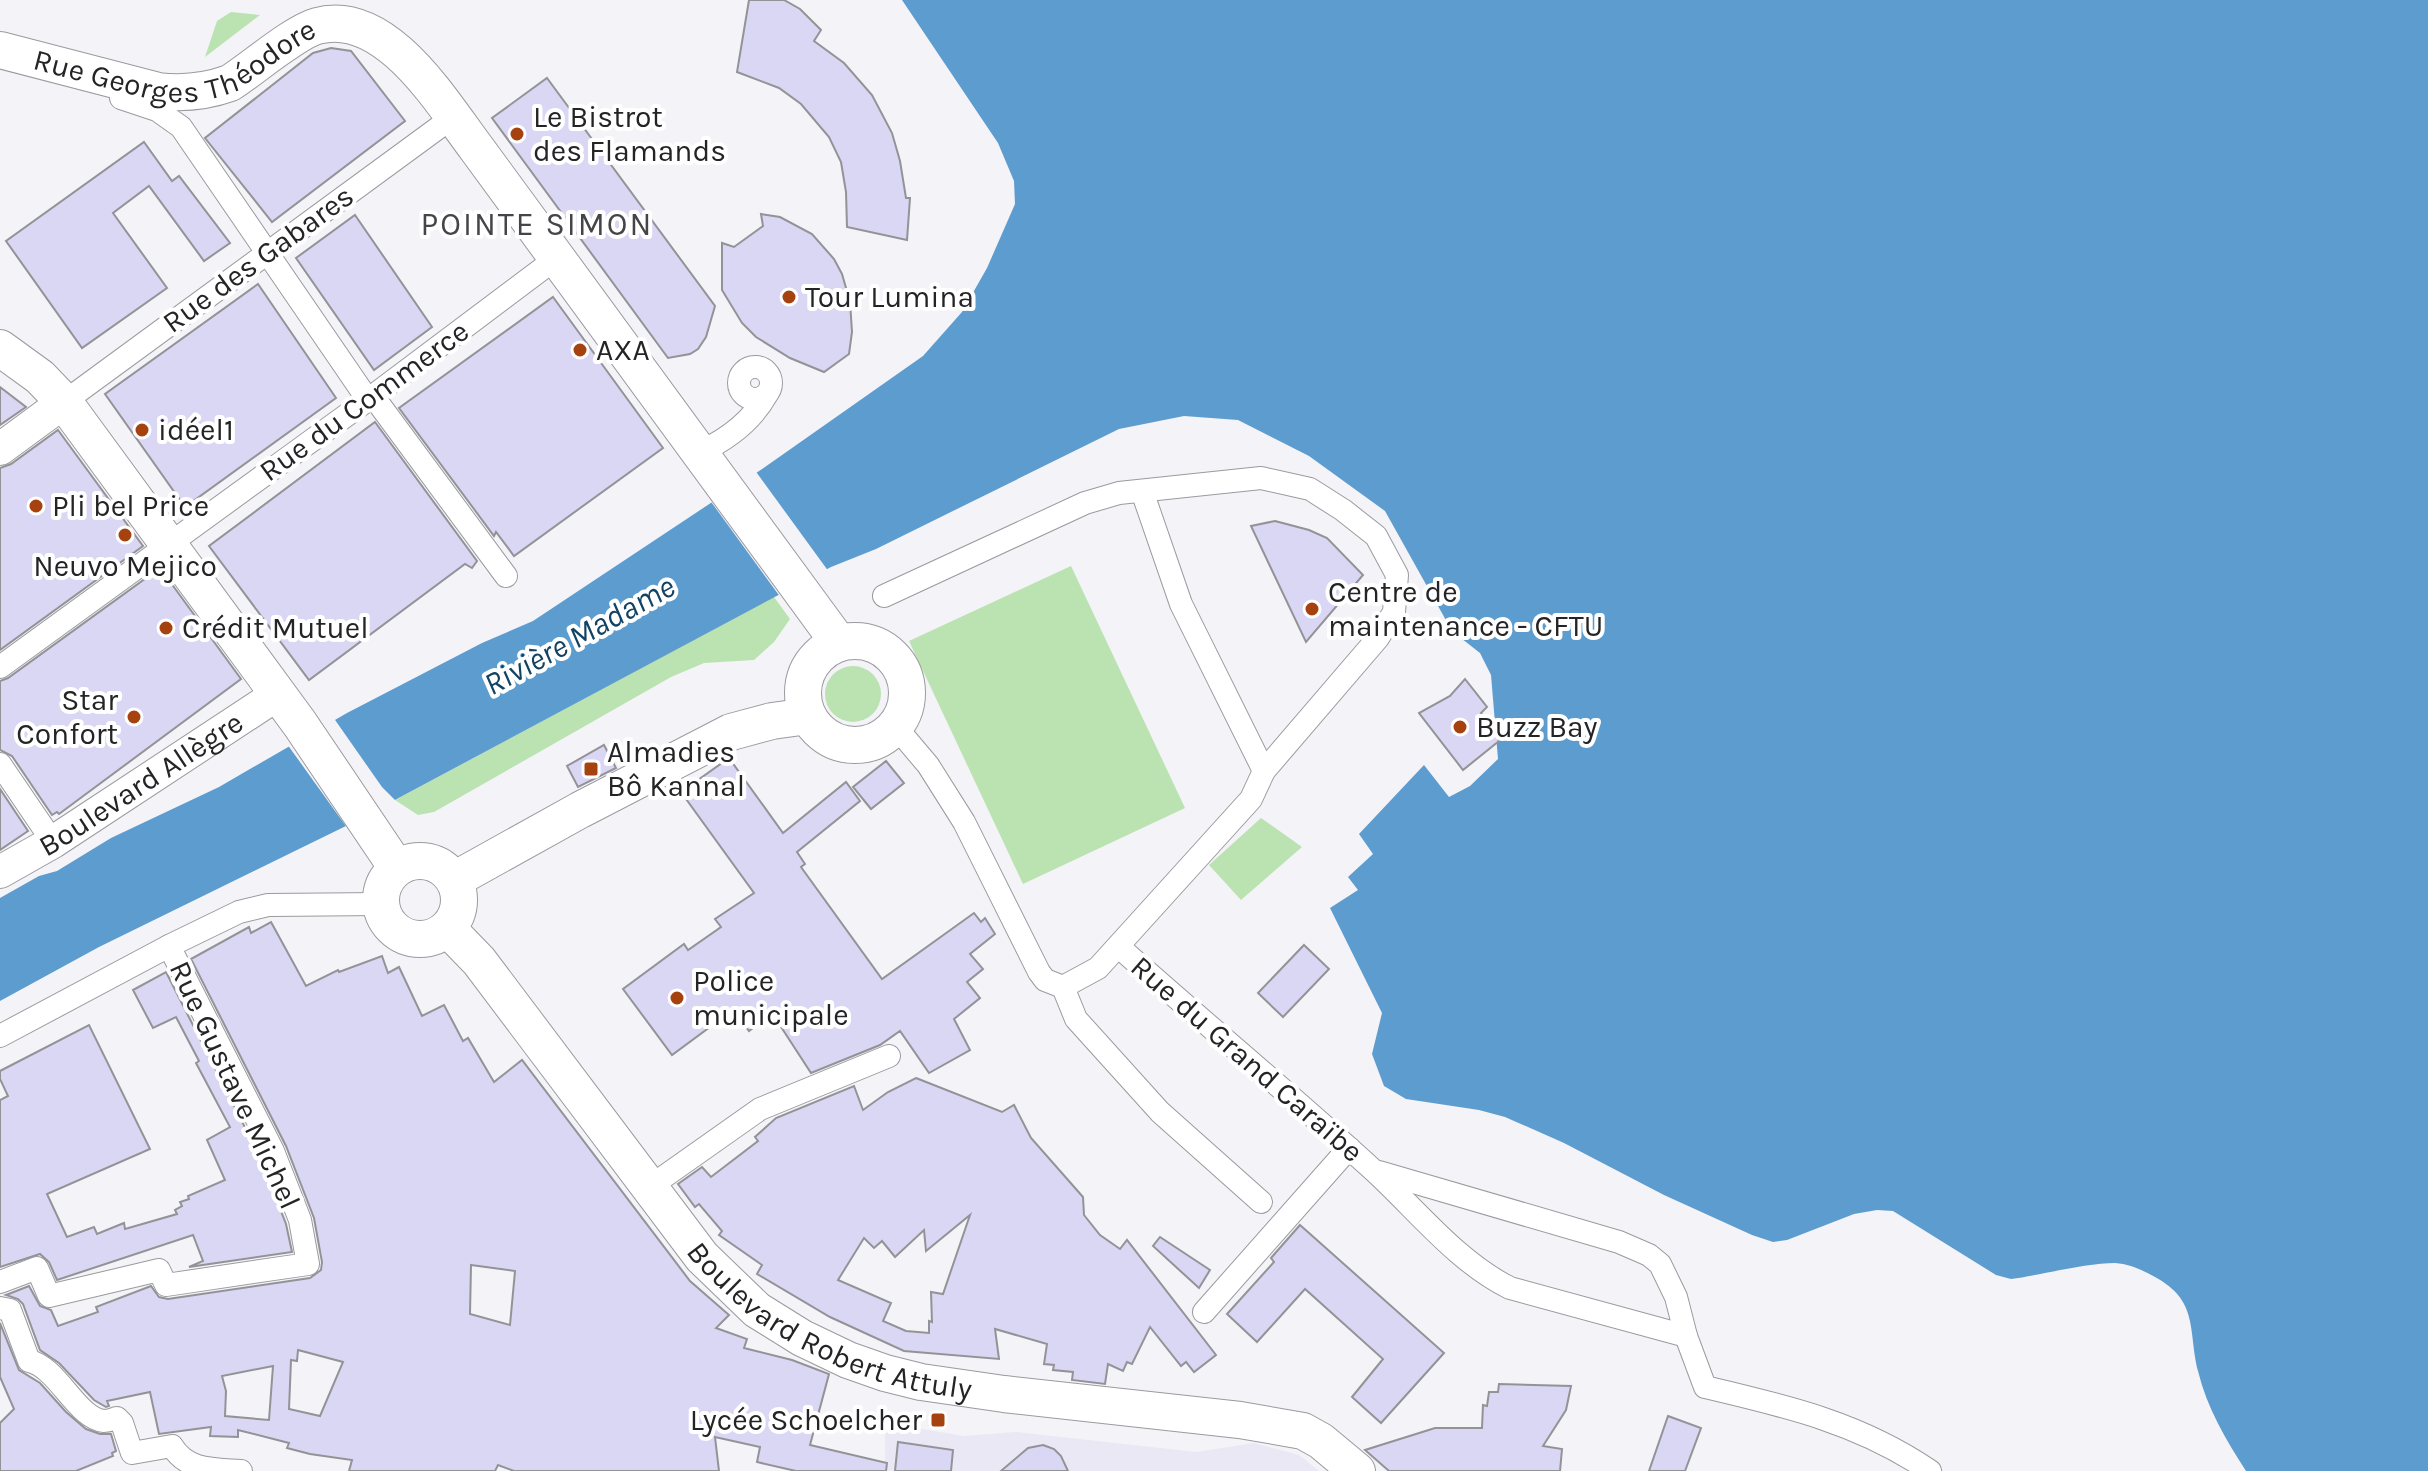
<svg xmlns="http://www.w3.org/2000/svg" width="2428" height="1471" font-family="Karla,sans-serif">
<rect width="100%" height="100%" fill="#f3f3f8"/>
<path fill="#e9e8f4" d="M885,1423l79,13 51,-4 181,20 58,-9 45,12 20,16h-434z"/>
<g fill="#bbe2b1">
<path d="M231,12l29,3 -55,42 12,-36z"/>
<path d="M1071,566l114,242 -162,76 -114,-243z"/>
<path d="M774,597l16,22 -16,23 -20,18 -50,3 -33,14 -237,135 -16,3 -23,-15z"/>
<circle cx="853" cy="694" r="28"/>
<path d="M1261,818l41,29 -61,53 -32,-35z"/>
</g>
<path fill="#5d9cce" d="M902,0h1526v1471h-182c-20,-31 -39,-63 -48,-100 -10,-41 1,-70 -43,-94 -13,-7 -25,-13 -40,-14 -29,0 -74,12 -104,16l-15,-4 -103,-64 -16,-1 -23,4 -67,26 -14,2 -21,-7 -88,-40 -100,-52 -59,-26 -26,-7 -73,-11 -22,-13 -12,-32 10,-41 -52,-105 28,-18 -10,-13 25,-23 -14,-20 65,-69 25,32 21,-11 28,-27 -7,-84 -11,-22 -28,-22 -67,-120 -76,-55 -71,-36 -54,-4 -65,13 -243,120 -45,18 -483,258 -249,122 -99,54v-103l39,-22 18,-5 54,-33 108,-51 128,-74 135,-70 51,-22 232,-154 158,-111 39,-44 25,-44 28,-64 -1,-23 -16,-38z"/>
<g fill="#f3f3f8">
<path d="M754,469l75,103 -48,26 -72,-99z"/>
<path d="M333,717l49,70 15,15 -49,27 -61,-85z"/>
</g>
<g fill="#d9d7f4" stroke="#939397" stroke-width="2" fill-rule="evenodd">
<path d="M749,0h35l16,9 21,21 -7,11 30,22 28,32 20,38 8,28 6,37h4l-3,42 -60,-13 -1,-35 -5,-30 -12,-25 -28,-33 -22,-16 -42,-16z"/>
<path d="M331,48l20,3 54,70 -133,101 -67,-84 108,-85z"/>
<path d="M547,78l168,228 -9,31 -8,12 -8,5 -22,4 -176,-240z"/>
<path d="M144,142l28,39 7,-5 51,67 -26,18 -55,-75 -36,27 54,75 -85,60 -76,-107z"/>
<path d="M761,214l19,3 32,17 22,25 8,15 8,28 2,30 -3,22 -25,18 -34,-14 -34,-21 -14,-14 -20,-33v-47l12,4 29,-21z"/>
<path d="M355,215l77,112 -58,43 -78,-112z"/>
<path d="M258,284l78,114 -151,109 -80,-113z"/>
<path d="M553,297l110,151 -149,108 -18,-24 -2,4 -95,-128z"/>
<path d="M0,387l26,20 -26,18z"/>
<path d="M375,422l102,139 -5,7 -7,-4 -156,116 -100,-134z"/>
<path d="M58,430l85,116 -143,104v-182l11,-4z"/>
<path d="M1275,521l34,9 18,8 36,37 -57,67 -55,-116z"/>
<path d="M160,568l81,111 -182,135 -2,-2 -5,3 -40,-59 -12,-6v-69l8,-3z"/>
<path d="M1465,679l22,28 -6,6 18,28 -36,29 -44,-57 31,-17z"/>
<path d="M604,745l12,23 -38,19 -11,-21z"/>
<path d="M729,758l54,75 63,-51 14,19 -63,51 8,12 -4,3 81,112 92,-66 7,9 4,-4 10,16 -25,20 13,15 -16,13 13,16 -26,21 16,31 -41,23 -29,-42 -20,14 -69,28 -39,-60 -23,18 -16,-21 -61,45 -49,-66 61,-45 4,6 33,-23 -6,-8 39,-26 -73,-101z"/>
<path d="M886,761l18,22 -33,26 -18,-22z"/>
<path d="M0,789l28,42 -28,19z"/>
<path d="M271,922l35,64 32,-16 1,2 43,-16 6,17 11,-6 23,49 22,-11 19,36 5,-3 26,44 28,-22 168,221 39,34 -13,13 31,11 -3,9 48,12 37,14 -19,71 77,18 -1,8h-90l-39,-9 3,-15 -45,-10 4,34h-205l-16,-6 -3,6h-146l3,-11 -42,-6 -23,-6 2,-5 -51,-13v7l-28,-1 1,-9 -52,7 -9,-42 -43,9 2,5 -3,1 -12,-7 -35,-37 -19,-13 -17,-46 -5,-5 -12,-4 23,-9 11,20 11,4 7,16 40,-14 -2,-5 55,-21 8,11 9,2 142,-21 11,-8 1,-8 -8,-44 -28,-72 -95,-187 58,-32 2,6zM471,1265l44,6 -5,54 -40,-11zM298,1350l45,12 -23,54 -31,-7 2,-49 6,1zM273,1366l-4,54 -44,-4 1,-25 -4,-15z"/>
<path d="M1304,945l25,24 -46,48 -25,-24z"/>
<path d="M166,972l94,185 26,67 6,28 -103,15 14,-6 -10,-26 -136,45 -8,-18 -9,-8 -40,13v-167l8,-4 -8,-17v-8l89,-46 61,124 -103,45 20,43 27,-10 3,7 27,-11 1,6 52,-15 -2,-4 7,-4 -2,-4 9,-3 -1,-3 37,-16 -18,-40 23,-13 -34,-64 3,-2 -23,-44 -23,11 -20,-38z"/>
<path d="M916,1078l86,34 12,-7 17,33 52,59 1,18 16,20 20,14 7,-9 89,115 -22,17 -8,-10 -5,4 -31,-39 -18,37 -5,-2 -4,9 -15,-7 -3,20 -33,-4 1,-8 -20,-2 1,-5 -10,-1 3,-20 -52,-15 4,30 -95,-8 -74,-34 -73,-43 5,-9 -43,-30 3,-4 -23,-27 -4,3 -17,-23 24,-17 9,10 47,-36 -3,-4 21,-19 78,-32 9,24 25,-18zM970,1215l-27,79 -12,-2 1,30 -3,-1v12l-23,-2 -23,-10 8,-18 -53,-23 26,-42 10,10 8,-7 13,16 29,-27 2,21z"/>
<path d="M1300,1225l144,128 -63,70 -29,-26 31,-38 -78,-70 -48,53 -30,-28 47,-52 -3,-4z"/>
<path d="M1160,1237l50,33 -11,18 -46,-42z"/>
<path d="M0,1323l19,47 21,13 26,29 20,17 14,5h11l5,17 -4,2 1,3 -37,15h-76v-48l14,-14 -14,-32z"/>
<path d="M1499,1384l72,2 -5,24 -23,36 19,3 -2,22h-171l-24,-21 70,-22h47l1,-23 4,1 2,-14h9z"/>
<path d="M1668,1416l33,12 -16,43h-36z"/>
<path d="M898,1442l55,8 -2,21h-56z"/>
<path d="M1043,1445l11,4 7,7 7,15h-67l27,-23z"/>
</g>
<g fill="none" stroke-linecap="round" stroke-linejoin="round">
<g stroke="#9a9a9f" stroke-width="24">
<g id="minor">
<path d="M121,98l36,12 24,17 187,273"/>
<circle cx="755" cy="383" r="16"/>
<path d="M373,396l133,180"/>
<path d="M64,402l389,-285"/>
<path d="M700,452c28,-13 52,-31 67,-58"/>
<path d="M1142,491l39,113 83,167"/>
<path d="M884,596l201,-93 34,-10 142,-15 49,11 33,21 33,26 21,39 -3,37 -16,26 -114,133 -13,28 -153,169 -35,19 -18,-7 -6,-8 -75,-150 -36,-57 -33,-39"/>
<path d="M0,667l373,-271 185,-139"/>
<path d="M0,764l53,78"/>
<path d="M1119,947c84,75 170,146 253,222 44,40 85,93 138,119l176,48"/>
<path d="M1063,987l13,32 84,93 101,90"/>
<path d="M0,1036l169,-90 70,-34 29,-7 113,-1"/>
<path d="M1379,1172l240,70 30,13 11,9 16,33 10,39 19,51c81,19 155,36 225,84"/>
<path d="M648,1188l112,-79 129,-53"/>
<path d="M0,1282l37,-14 12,28 110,-26 7,15 142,-21 -8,-44 -27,-69 -104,-205"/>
<path d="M0,1308l10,2 19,51c29,6 47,57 75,60 5,0 9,-2 13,-3l5,5 10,30 40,-7c15,25 41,23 69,25"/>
<path d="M1204,1312l145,-164"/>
</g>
</g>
<g stroke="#9a9a9f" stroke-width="34">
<g id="secondary">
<path d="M0,449l64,-47"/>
<path id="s1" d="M0,872l53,-30 225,-148"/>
</g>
</g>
<g stroke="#9a9a9f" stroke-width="38">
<g id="primary">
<path id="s2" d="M0,50l158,41c25,3 47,1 72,-8 22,-14 65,-51 87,-57 69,-19 125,77 160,123l362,494"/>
<path d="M0,348l40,29 24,25 236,322 97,144"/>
<circle cx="855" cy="693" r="52"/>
<circle cx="420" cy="900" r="39"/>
<path d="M454,880l126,-70 151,-78 41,-11 36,-5"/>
<path id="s3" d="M448,929l31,32 223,296 55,53 45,28 46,22 37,13 36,9 83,12 236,26 63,11 18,10 36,30"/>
</g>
</g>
<use href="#minor" stroke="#fff" stroke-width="22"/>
<use href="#secondary" stroke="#fff" stroke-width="32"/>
<use href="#primary" stroke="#fff" stroke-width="36"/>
</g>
<g fill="#a64110" stroke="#fff" stroke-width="3">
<circle cx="517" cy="134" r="8"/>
<circle cx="789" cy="297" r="8"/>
<circle cx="580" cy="350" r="8"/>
<circle cx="142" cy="430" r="8"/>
<circle cx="36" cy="506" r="8"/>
<circle cx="125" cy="535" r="8"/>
<circle cx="1312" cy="609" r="8"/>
<circle cx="166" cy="628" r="8"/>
<circle cx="134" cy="717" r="8"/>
<circle cx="1460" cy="727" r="8"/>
<rect x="583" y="761" width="16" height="16" rx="4"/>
<circle cx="677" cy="998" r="8"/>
<rect x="930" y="1412" width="16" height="16" rx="4"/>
</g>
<g text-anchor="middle" stroke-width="8" stroke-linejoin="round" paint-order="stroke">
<g font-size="30" fill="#242426" stroke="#fff">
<text dy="10" stroke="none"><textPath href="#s2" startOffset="186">Rue Georges Théodore</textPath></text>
<text transform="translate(258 259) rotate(-36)" y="10">Rue des Gabares</text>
<text transform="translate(364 401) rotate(-36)" y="10">Rue du Commerce</text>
<text dy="10" stroke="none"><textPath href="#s1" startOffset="166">Boulevard Allègre</textPath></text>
<text transform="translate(1247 1059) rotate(41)" y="10">Rue du Grand Caraïbe</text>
<text transform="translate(235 1085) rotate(65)" y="10">Rue Gustave Michel</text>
<text dy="10" stroke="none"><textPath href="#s3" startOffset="562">Boulevard Robert Attuly</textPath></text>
</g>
<g font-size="30" fill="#242426" stroke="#fff" text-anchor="start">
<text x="533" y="127">Le Bistrot<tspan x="533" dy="34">des Flamands</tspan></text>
<text x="805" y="307">Tour Lumina</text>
<text x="596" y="360">AXA</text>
<text x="158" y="440">idéel1</text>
<text x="52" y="516">Pli bel Price</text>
<text x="125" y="576" text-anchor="middle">Neuvo Mejico</text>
<text x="1328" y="602">Centre de<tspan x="1328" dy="34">maintenance - CFTU</tspan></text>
<text x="182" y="638">Crédit Mutuel</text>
<text x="118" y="710" text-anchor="end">Star<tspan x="118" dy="34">Confort</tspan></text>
<text x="1476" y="737">Buzz Bay</text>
<text x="607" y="762">Almadies<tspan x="607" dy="34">Bô Kannal</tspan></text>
<text x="693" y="991">Police<tspan x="693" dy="34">municipale</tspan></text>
<text x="922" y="1430" text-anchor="end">Lycée Schoelcher</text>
</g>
<g font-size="32" letter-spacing="2" fill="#454549" stroke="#fff">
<text x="537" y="235">POINTE SIMON</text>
</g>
<g font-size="32" font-style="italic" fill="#124264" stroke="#fff">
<text transform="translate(579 635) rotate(-29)" y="11">Rivière Madame</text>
</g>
</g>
</svg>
